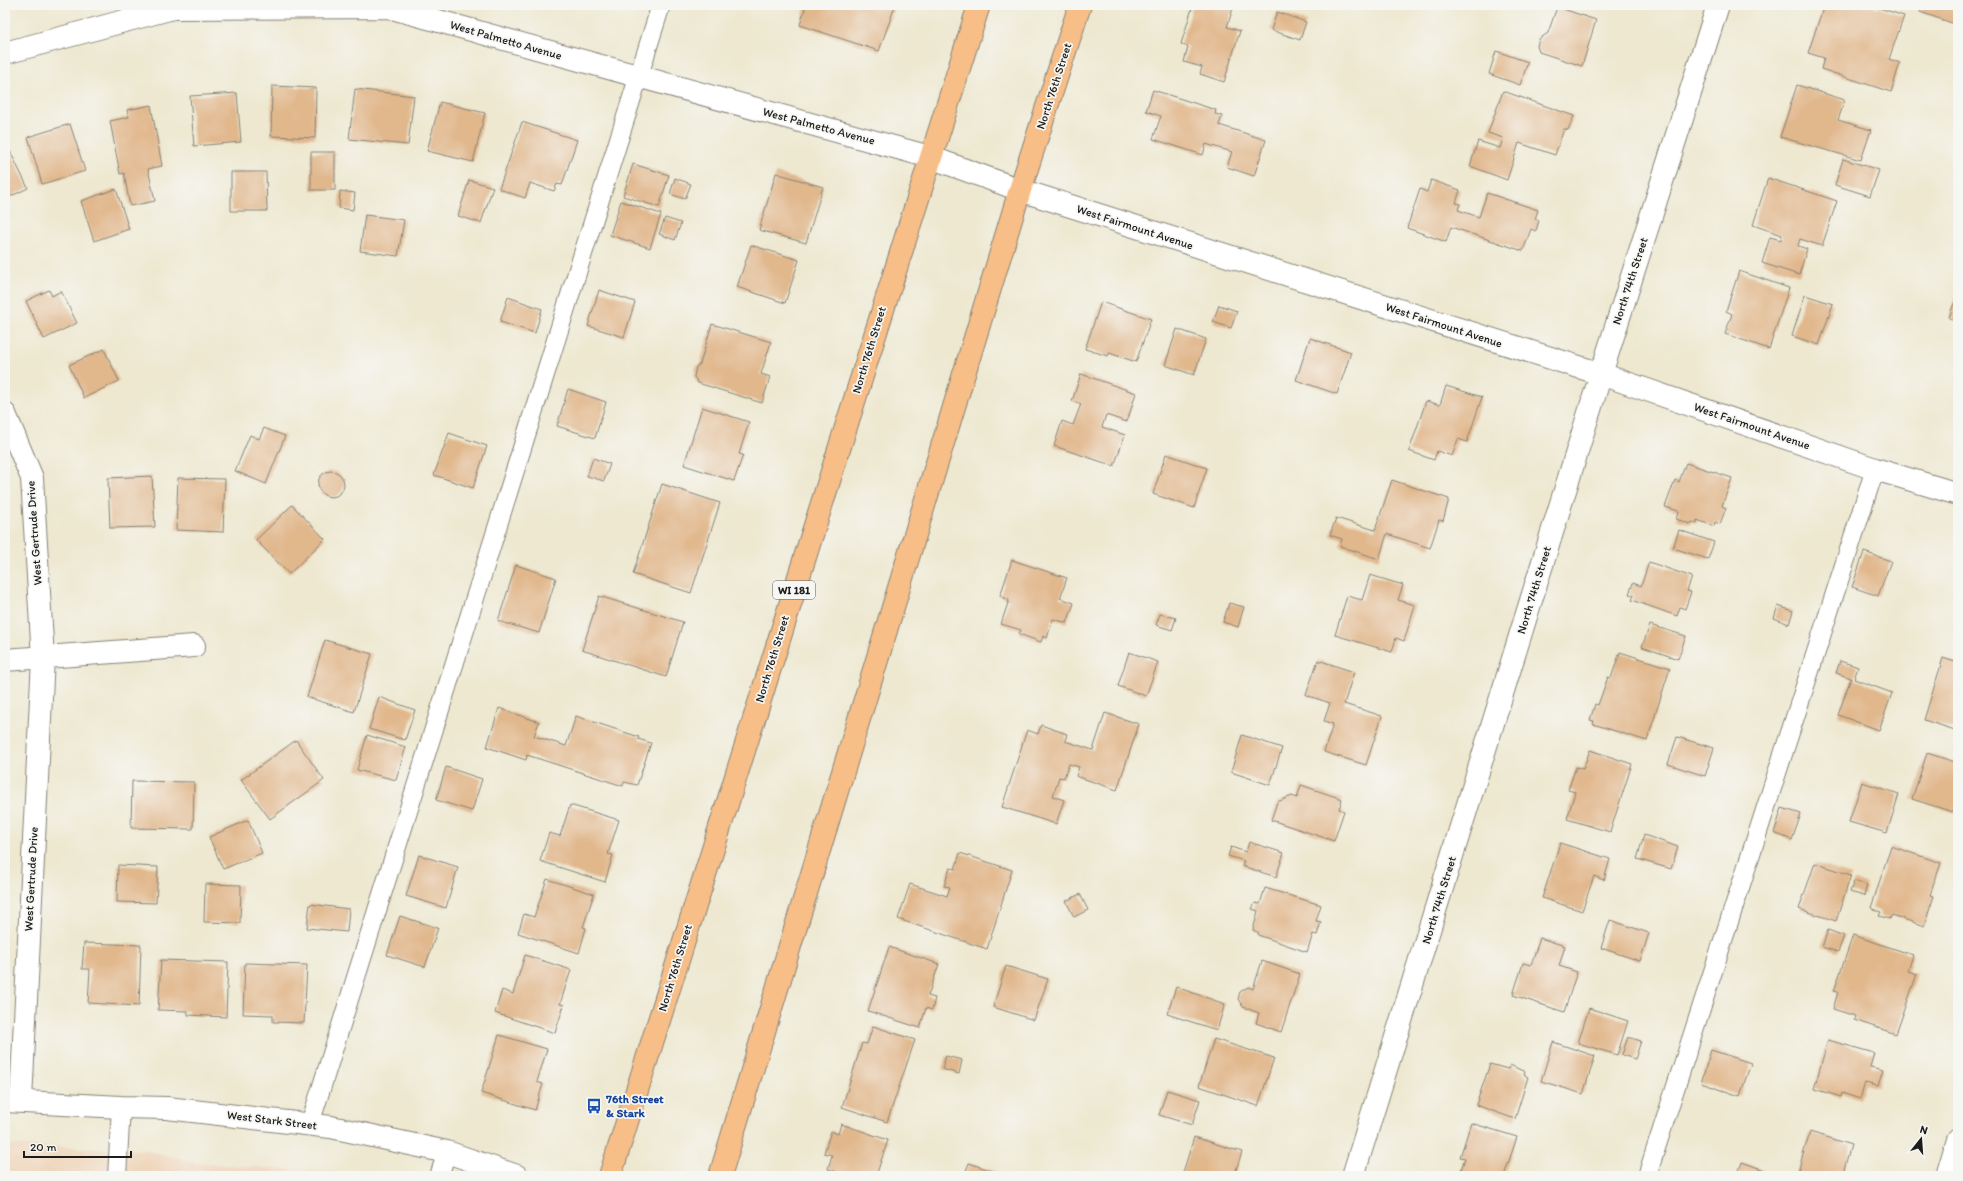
<svg xmlns="http://www.w3.org/2000/svg" width="1963" height="1181" font-family="Itim,sans-serif">
<rect width="100%" height="100%" fill="#f6f6f2"/>
<filter id="ink" filterUnits="userSpaceOnUse"><feTurbulence type="fractalNoise" baseFrequency=".025" numOctaves="2"/><feDisplacementMap in="SourceGraphic" scale="8" xChannelSelector="R" yChannelSelector="G"/><feConvolveMatrix kernelMatrix="1 2 1 2 8 2 1 2 1" color-interpolation-filters="sRGB"/></filter>
<filter id="wash" filterUnits="userSpaceOnUse"><feTurbulence type="fractalNoise" baseFrequency=".012" numOctaves="4" result="noise"/><feDisplacementMap in="SourceGraphic" scale="16" xChannelSelector="R" yChannelSelector="G"/><feGaussianBlur stdDeviation="0.9" result="paint"/><feColorMatrix in="noise" values="0 0 0 0 0 0 0 0 0 0 0 0 0 0 0 0 0 1.4 0 .05"/><feComposite in="paint" operator="in"/></filter>
<g filter="url(#wash)">
<rect width="100%" height="100%" fill="#eee8d0"/>
<path fill="#efd6bb" d="M5,1145l140,5 52,13 133,9 17,4h-342z"/>
<g id="blocks">
<g fill="#e1b78c">
<path d="M806,5h85l4,1 -16,45 -79,-26z"/>
<path d="M1193,5h41l-7,22 13,4 -16,51 -24,-8 2,-7 -18,-5 4,-15 -7,-3z"/>
<path d="M1824,5h46l34,11 -15,43 11,4 -9,29 -70,-23 3,-11 -16,-5z"/>
<path d="M1922,5h36v9l-3,10 -35,-12z"/>
<path d="M1557,7l39,13 -14,46 -43,-14 -2,-6 2,-7 9,-6z"/>
<path d="M1277,12l29,10 -6,18 -29,-10z"/>
<path d="M1496,51l32,11 -8,23 -31,-11z"/>
<path d="M1797,85l48,15 -7,20 33,10 -10,30 -81,-23z"/>
<path d="M272,86l44,2 -1,50 -44,-2z"/>
<path d="M355,89l59,7 -6,49 -59,-6z"/>
<path d="M1153,90l63,20 -1,4 7,2 -3,9 47,15 -12,36 -27,-9 5,-15 -26,-8 -3,11 -50,-16 8,-23 -15,-5z"/>
<path d="M1503,91l71,25 -6,14 -4,-1 -9,26 -36,-12 -12,37 -37,-14 8,-25 22,7 3,-10 -15,-5z"/>
<path d="M237,93l4,49 -47,4 -4,-50z"/>
<path d="M440,102l45,11 -12,49 -46,-11z"/>
<path d="M151,105l11,61 -14,3 7,32 -25,5 -6,-33 -4,1 -10,-53 19,-4 -2,-7z"/>
<path d="M522,122l55,18 -15,45 -5,-1 -3,7 -24,-8 -5,15 -26,-9z"/>
<path d="M70,124l15,47 -43,13 -14,-47z"/>
<path d="M5,141l23,47 -23,11z"/>
<rect x="311" y="152" width="24" height="38"/>
<path d="M1843,159l36,11 -9,26 -35,-11z"/>
<path d="M633,164l36,11 -10,32 -36,-11z"/>
<path d="M231,172h35l1,39h-36z"/>
<path d="M776,173l47,14 -17,56 -47,-13z"/>
<path d="M675,178l16,6 -6,15 -15,-5z"/>
<path d="M1768,178l69,23 -15,45 -22,-7 -2,7 9,3 -8,26 -37,-12 8,-26 11,3 1,-5 -29,-10z"/>
<path d="M469,180l24,7 -12,36 -23,-7z"/>
<path d="M1431,180l29,10 -4,13 4,1 -2,6 21,7 8,-24 51,17 -3,9 4,1 -3,11 -5,-2 -8,22 -72,-24 -5,15 -39,-14 13,-39 7,3z"/>
<path d="M116,189l13,40 -35,12 -13,-40z"/>
<path d="M340,191l15,2 -2,17 -14,-2z"/>
<path d="M621,201l40,13 -11,34 -40,-13z"/>
<path d="M365,215l39,5 -6,36 -38,-5z"/>
<path d="M665,218l16,5 -6,17 -16,-6z"/>
<path d="M751,245l48,15 -14,43 -48,-16z"/>
<path d="M1739,271l50,17 -20,61 -44,-15 7,-20 -6,-3z"/>
<path d="M49,290l3,6 9,-5 16,32 -33,16 -18,-38z"/>
<path d="M599,290l36,12 -11,35 -36,-11z"/>
<path d="M1958,291v30l-9,-3z"/>
<path d="M1805,295l28,9 -14,41 -27,-9z"/>
<path d="M508,297l34,12 -7,24 -35,-11z"/>
<path d="M1101,302l50,17 -15,43 -27,-9 -1,3 -23,-7z"/>
<path d="M1219,305l18,6 -6,17 -18,-6z"/>
<path d="M712,324l59,18 -10,32 9,3 -8,26 -64,-20 -4,-6 2,-10 4,-3z"/>
<path d="M1177,329l29,10 -12,36 -29,-10z"/>
<path d="M1310,338l41,14 -14,42 -41,-14z"/>
<path d="M104,349l15,32 -35,17 -15,-33z"/>
<path d="M1081,374l55,19 -9,29 -21,-7 -4,12 23,8 -11,31 -60,-20 8,-25 11,4 8,-21 -9,-3z"/>
<path d="M1446,386l36,11 -15,45 -9,-3 -6,17 -15,-5 -3,9 -25,-9 17,-50 14,4z"/>
<path d="M568,389l38,13 -11,36 -38,-12z"/>
<path d="M702,407l47,15 -10,32 4,1 -9,26 -50,-16z"/>
<path d="M264,428l21,8 -19,48 -31,-13 15,-36 9,4z"/>
<path d="M449,433l38,13 -14,42 -39,-13z"/>
<path d="M1166,454l41,14 -13,40 -41,-14z"/>
<path d="M593,458l17,6 -6,17 -17,-5z"/>
<path d="M1686,463l46,15 -10,28 4,2 -6,16 -5,-2 -1,4 -17,-6v3l-5,-1 -2,2 -14,-5 3,-8 -14,-4 10,-27 4,2z"/>
<circle cx="331" cy="484" r="13"/>
<path d="M152,476l3,51 -45,1 -2,-50z"/>
<path d="M178,478l47,1 -2,53 -47,-2z"/>
<path d="M1392,480l57,19 -6,22 -4,-1 -9,28 -43,-14 -8,25 -39,-13 2,-7 -12,-4 6,-17 39,12z"/>
<path d="M662,484l58,19 -29,90 -58,-19z"/>
<path d="M292,505l33,34 -36,35 -33,-34z"/>
<path d="M1679,530l35,12 -6,17 -35,-11z"/>
<path d="M1864,552l27,9 -13,35 -26,-9z"/>
<path d="M1012,560l55,18 -7,20 14,5 -7,20 -14,-4 -6,19 -4,-2 -2,6 -22,-8 2,-4 -20,-6 8,-24 -9,-4z"/>
<path d="M1649,562l43,15 -5,14 4,1 -6,17 -5,-2 -3,9 -45,-16 2,-5 -5,-1 4,-11 8,3z"/>
<path d="M516,565l40,13 -17,55 -41,-12z"/>
<path d="M1370,575l33,10 -5,15 17,5 -11,36 -8,-3 -4,14 -57,-17 12,-39 15,4z"/>
<path d="M599,596l84,26 -17,55 -84,-27z"/>
<path d="M1229,603l15,4 -6,20 -15,-5z"/>
<path d="M1778,606l15,5 -4,13 -15,-6z"/>
<path d="M1160,614l16,4 -4,12 -16,-5z"/>
<path d="M1650,625l36,11 -8,23 -36,-12z"/>
<path d="M325,640l47,14 -18,58 -47,-15z"/>
<path d="M1129,652l29,10 -12,34 -28,-10z"/>
<path d="M1620,652l50,16 -23,73 -54,-17 1,-3 -4,-1 5,-16 3,1 10,-28 3,1z"/>
<path d="M1943,658l15,5v68l-34,-11z"/>
<path d="M1318,660l36,12 -10,32 38,12 -16,49 -42,-13 9,-28 -9,-3 6,-18 -24,-8z"/>
<path d="M1840,661l18,6 -4,12 38,14 -13,37 -41,-15 13,-37 -15,-5z"/>
<path d="M379,697l36,13 -10,30 -36,-11z"/>
<path d="M499,708l40,14 -5,14 32,10 10,-30 63,21 -1,2 13,4 -14,42 -13,-3 -1,4 -96,-31 -1,5 -39,-13z"/>
<path d="M1105,713l34,11 -22,66 -41,-14 3,-9 -10,-3 -5,14 -5,-1 -6,19 11,4 -8,24 -54,-17 25,-77 11,4 3,-9 26,9 -2,7 28,9z"/>
<path d="M367,735l39,12 -10,33 -39,-10z"/>
<path d="M1242,735l40,13 -12,37 -39,-13z"/>
<path d="M1677,737l37,11 -9,28 -37,-12z"/>
<path d="M296,740l28,40 -54,39 -29,-39z"/>
<path d="M1590,750l42,14 -22,68 -43,-13 8,-27 -7,-2 8,-23 7,2z"/>
<path d="M1927,753l31,10v43l-2,7 -44,-14z"/>
<path d="M446,767l36,12 -10,32 -36,-11z"/>
<path d="M132,781l62,1 -1,47 -62,-1z"/>
<path d="M1862,782l37,12 -12,39 -38,-11z"/>
<path d="M1301,785l41,14 -3,10 5,2 -10,30 -63,-21 6,-18 15,-6 5,2z"/>
<path d="M570,805l49,15 -11,34 5,1 -8,27 -65,-21 9,-28 11,3z"/>
<path d="M1782,808l19,6 -9,26 -18,-7z"/>
<path d="M248,820l14,33 -39,16 -14,-32z"/>
<path d="M1644,835l34,12 -7,22 -34,-10z"/>
<path d="M1249,842l35,11 -8,24 -34,-11 2,-5 -16,-5 3,-9 15,5z"/>
<path d="M1560,843l50,16 -6,21 -10,-4 -12,35 -40,-13z"/>
<path d="M1891,846l50,17 -11,32 4,1 -10,30 -32,-11 -2,4 -11,-3 2,-4 -10,-4z"/>
<path d="M960,853l52,17 -25,79 -89,-30 12,-35 37,12 3,-9 -6,-1 6,-18 5,1z"/>
<path d="M419,855l39,12 -12,41 -40,-12z"/>
<path d="M1815,863l36,12 -15,46 -37,-12z"/>
<path d="M118,865l40,2 -2,36 -39,-1z"/>
<path d="M547,879l47,15 -11,33 3,1 -7,25 -61,-20 6,-19 10,3z"/>
<path d="M1854,881l13,4 -3,11 -14,-4z"/>
<path d="M205,884l36,1 -1,38 -36,-1z"/>
<path d="M1265,888l56,17 -5,16 5,1 -4,13 -4,-1 -6,18 -49,-17 1,-2 -6,-3 5,-19 -6,-2 3,-6 5,1z"/>
<path d="M1080,894l8,16 -14,7 -8,-16z"/>
<path d="M310,904l39,5 -2,23 -40,-4z"/>
<path d="M400,916l38,12 -13,39 -38,-12z"/>
<path d="M1610,920l39,13 -9,28 -39,-13z"/>
<path d="M1828,930l16,6 -6,16 -16,-5z"/>
<path d="M1853,935l60,20 -5,16 9,3 -21,60 -42,-14 1,-4 -22,-7 5,-17 -4,-1z"/>
<path d="M1540,938l25,8 -6,20 18,6 -13,40 -51,-17 10,-32 8,2z"/>
<path d="M84,943l57,2 -2,61 -51,-3 2,-34h-8z"/>
<path d="M889,947l50,17 -11,32 7,2 -3,12 -6,-2 -6,20 -52,-17z"/>
<path d="M525,955l46,15 -11,34 4,1 -9,28 -60,-20 7,-23 11,4z"/>
<path d="M161,960l67,2 -2,55 -38,-2v-4l-30,-1z"/>
<path d="M1262,961l38,13 -19,58 -25,-9 3,-10 -16,-6 -5,-8 2,-7 8,-5 5,2z"/>
<path d="M245,963l62,2 -3,58 -31,-1v-7l-30,-1z"/>
<path d="M1006,966l42,13 -14,41 -41,-13z"/>
<path d="M1176,987l49,17 -8,26 -50,-16z"/>
<path d="M1589,1008l39,13 -11,34 -39,-12z"/>
<path d="M873,1026l42,14 -28,82 -45,-15 20,-64 5,1z"/>
<path d="M499,1035l48,14 -10,33 6,2 -8,26 -54,-17z"/>
<path d="M1628,1037l13,4 -6,18 -13,-4z"/>
<path d="M1214,1039l60,19 -16,48 -59,-20z"/>
<path d="M1828,1040l46,13 -4,14 13,3 -5,16 -13,-3 -5,16 -18,-6 -1,4 -27,-8z"/>
<path d="M1553,1042l42,14 -12,38 -42,-13z"/>
<path d="M1711,1050l40,13 -11,33 -39,-13z"/>
<path d="M946,1056l16,4 -3,14 -17,-5z"/>
<path d="M1490,1064l18,5 2,-4 15,7 -1,3 4,2 -13,42 -39,-14z"/>
<path d="M1167,1090l33,10 -8,25 -33,-10z"/>
<path d="M1471,1123l46,14 -13,39h-45l6,-18 -5,-1z"/>
<path d="M841,1124l47,16 -12,36h-27l-21,-7 4,-14 -8,-2 7,-22 7,3z"/>
<path d="M1810,1132l41,13 -9,31h-40l-5,-2z"/>
<path d="M1194,1137l48,15 -8,24h-52z"/>
<path d="M1742,1162l34,12 -1,2h-38z"/>
<path d="M969,1163l38,13h-43z"/>
</g>
</g>
</g>
<g filter="url(#ink)">
<use href="#blocks" fill-opacity="0" stroke="#858276" stroke-width="1"/>
<g fill="none" stroke-linecap="round" stroke-linejoin="round">
<g stroke="#858276" stroke-width="20">
<g id="lane">
<path d="M310,1124l351,-1119"/>
<path d="M117,1176l4,-69"/>
<path d="M439,1176l8,-24"/>
<path d="M1647,1176l228,-707"/>
</g>
</g>
<g stroke="#858276" stroke-width="24">
<g id="street">
<path d="M5,53l168,-45 215,-1 542,150 90,33 581,184 274,95 83,25"/>
<path d="M5,414l27,64 11,180 -22,442"/>
<path d="M5,660l189,-14"/>
<path d="M5,1101l116,6 46,1 164,19 116,25 70,24"/>
<path d="M1353,1176l248,-802 117,-369"/>
<path d="M1947,1176l11,-37"/>
</g>
</g>
<g stroke="#858276" stroke-width="24">
<g id="primary">
<path d="M610,1176l369,-1171"/>
<path d="M720,1176l300,-986 60,-185"/>
</g>
</g>
<path stroke="#858276" stroke-width="2.5" stroke-dasharray="1 3" stroke-linecap="butt" d="M5,1165l2,-25"/>
<use href="#lane" stroke="#fff" stroke-width="18"/>
<use href="#street" stroke="#fff" stroke-width="22"/>
<use href="#primary" stroke="#f7be88" stroke-width="22"/>
</g>
</g>
<defs>
<g id="bus-bare" transform="scale(1.2)"><path d="M-5-6H5V4H4V6H2V4H-2V6H-4V4H-5ZM-3.5-4V0h7V-4ZM-3.5 1.2v1.5H-2V1.2ZM2 1.2v1.5H3.5V1.2Z" fill="#1a4fb4" stroke="#f6f6f2" stroke-width="2.5" paint-order="stroke"/></g>
</defs>
<g fill-rule="evenodd">
<use href="#bus-bare" x="594" y="1106"/>
</g>
<g text-anchor="middle" stroke-width="3.5" stroke-linejoin="round" paint-order="stroke">
<rect fill="#f6f6f2" stroke="#5d5d5c" stroke-width="1" x="773" y="581" width="42" height="18" rx="3"/>
<g font-size="11" font-weight="bold" fill="#1c1c1c">
<text x="794" y="594">WI 181</text>
</g>
<g font-size="12" fill="#1c1c1c" stroke="#f6f6f2">
<text transform="translate(506 40) rotate(16)" y="4">West Palmetto Avenue</text>
<text transform="translate(1054 86) rotate(-72)" y="4">North 76th Street</text>
<text transform="translate(819 126) rotate(15)" y="4">West Palmetto Avenue</text>
<text transform="translate(1135 227) rotate(18)" y="4">West Fairmount Avenue</text>
<text transform="translate(1630 281) rotate(-72)" y="4">North 74th Street</text>
<text transform="translate(1444 325) rotate(18)" y="4">West Fairmount Avenue</text>
<text transform="translate(869 350) rotate(-73)" y="4">North 76th Street</text>
<text transform="translate(1752 426) rotate(19)" y="4">West Fairmount Avenue</text>
<text transform="translate(34 533) rotate(-94)" y="4">West Gertrude Drive</text>
<text transform="translate(1534 590) rotate(-73)" y="4">North 74th Street</text>
<text transform="translate(772 659) rotate(-73)" y="4">North 76th Street</text>
<text transform="translate(31 879) rotate(-87)" y="4">West Gertrude Drive</text>
<text transform="translate(1439 900) rotate(-73)" y="4">North 74th Street</text>
<text transform="translate(675 968) rotate(-73)" y="4">North 76th Street</text>
<text transform="translate(272 1120) rotate(7)" y="4">West Stark Street</text>
</g>
<g font-size="12" font-weight="bold" fill="#164399" stroke="#f6f6f2" text-anchor="start">
<text x="606" y="1103">76th Street<tspan x="606" dy="14">&amp; Stark</tspan></text>
</g>
</g>
<rect width="1963" height="1181" fill="none" stroke="#f6f6f2" stroke-width="20"/>
<g transform="translate(1921 1139) rotate(17)" stroke="#f6f6f2" stroke-width="3" paint-order="stroke">
<path d="M0-3L7 15L0 10L-7 15Z" fill="#1c1c1c"/>
<text y="-6" font-size="11" font-weight="bold" text-anchor="middle" fill="#1c1c1c">N</text>
</g>
<path d="M24 1151v6h107v-6" fill="none" stroke="#1c1c1c" stroke-width="2"/>
<text x="30" y="1151" font-size="12" fill="#1c1c1c" stroke="#f6f6f2" stroke-width="3" paint-order="stroke">20 m</text>
</svg>
